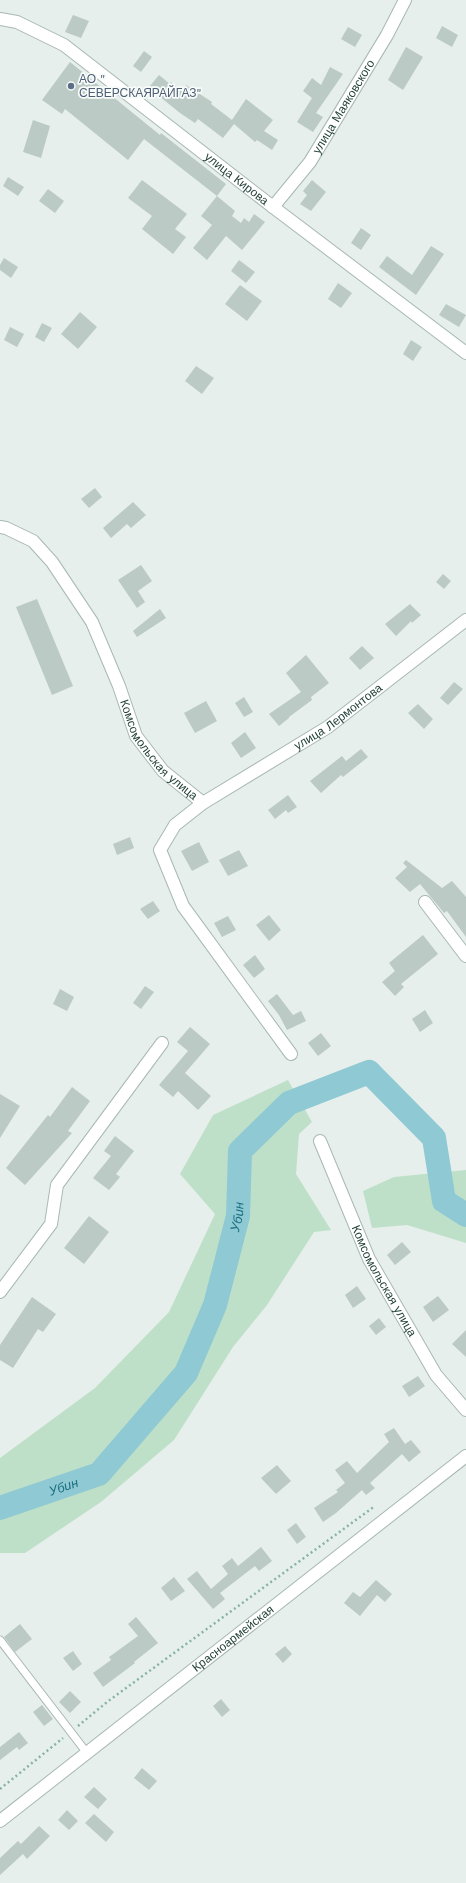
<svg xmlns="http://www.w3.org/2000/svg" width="466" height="1883" font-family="'Work Sans',sans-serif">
<rect width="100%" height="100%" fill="#e6efeb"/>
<g fill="#bfe0c8">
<path d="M288,1080l24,42 -13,12 -3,40 35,56 -17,2 -47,73 -34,42 -59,93 -73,62 -76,51h-25v-95l95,-70 74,-76 46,-98 -35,-40 33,-59z"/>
<path d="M466,1170v73l-59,-18 -35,3 -9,-37 31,-14z"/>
</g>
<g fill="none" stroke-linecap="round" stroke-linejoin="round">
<path stroke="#8ec9d4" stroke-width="24" id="s1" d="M0,1508l99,-34 87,-101 29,-68 23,-89 2,-65 49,-48 80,-31 65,66 10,63 22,14"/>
</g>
<g fill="#bbcac4">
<path d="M73,15l16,6 -8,17 -16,-6z"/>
<path d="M442,26l16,9 -6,12 -16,-9z"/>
<path d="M348,27l14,8 -7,12 -14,-8z"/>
<path d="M406,47l17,10 -20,33 -15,-10z"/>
<path d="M144,51l8,6 -11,15 -8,-6z"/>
<path d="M70,62l90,73 1,-2 65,51 -9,12 -73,-57 -16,21 -63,-51 -3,5 -20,-14z"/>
<path d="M330,67l13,7 -27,39 7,4 -10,15 -16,-10 15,-24 -9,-7 9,-13 9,7z"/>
<path d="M159,75l11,9 1,-2 12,10 3,-7 26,17 -1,2 21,16 14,-21 27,21 -9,11 14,9 -6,10 -15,-10 -2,2 -21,-18 -11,14 -25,-19 -3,4 -15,-10 -21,-17 1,-2 -10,-8z"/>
<path d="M33,120l17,6 -9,32 -18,-6z"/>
<path d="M8,177l16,10 -6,9 -15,-10z"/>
<path d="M142,180l45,34 -12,15 11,8 -13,17 -31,-25 10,-13 -24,-18z"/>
<path d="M312,180l14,12 -15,19 -11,-7 7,-9 -4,-4z"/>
<path d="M48,189l16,12 -9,12 -16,-12z"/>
<path d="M217,196l18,15 -3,5 9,7 3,-5 5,4 5,-8 11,8 -23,28 -16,-14 -19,24 -14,-12 19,-23 -11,-9z"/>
<path d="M361,228l10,7 -10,15 -10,-7z"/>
<path d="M431,246l13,8 -28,41 -37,-28 8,-11 25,19z"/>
<path d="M4,258l14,9 -7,11 -11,-8v-5z"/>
<path d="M239,260l16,12 -9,11 -15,-12z"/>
<path d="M338,283l14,10 -11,15 -13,-9z"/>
<path d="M240,285l22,16 -15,20 -22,-17z"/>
<path d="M446,304l20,11 -7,12 -20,-12z"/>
<path d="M80,312l17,15 -19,22 -17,-15z"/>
<path d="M42,323l10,5 -8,14 -9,-5z"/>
<path d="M10,327l14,7 -7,13 -13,-7z"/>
<path d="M411,340l11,7 -9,14 -10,-7z"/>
<path d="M196,366l18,12 -12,16 -17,-13z"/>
<path d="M95,488l7,9 -13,11 -8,-9z"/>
<path d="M133,502l13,13 -15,13 -4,-4 -16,14 -8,-10z"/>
<path d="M141,565l11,16 -14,10 7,11 -8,6 -19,-28z"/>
<path d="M443,574l8,7 -7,8 -8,-7z"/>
<path d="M37,599l36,87 -21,9 -36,-88z"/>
<path d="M410,604l11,11 -9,8 -1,-2 -15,15 -11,-12z"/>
<path d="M160,609l6,9 -29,19 -4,-6z"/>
<path d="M362,646l12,12 -14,12 -11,-12z"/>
<path d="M306,655l23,28 -18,14 1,3 -23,17v1l-10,8 -10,-12 32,-22 -15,-19z"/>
<path d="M454,682l9,7 -15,16 -8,-7z"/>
<path d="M244,697l9,15 -9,5 -9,-14z"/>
<path d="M206,701l11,20 -22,12 -11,-20z"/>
<path d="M418,704l15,15 -9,10 -16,-16z"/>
<path d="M245,732l11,16 -15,10 -10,-15z"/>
<path d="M361,749l7,8 -25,20 -2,-2 -20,18 -11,-12 32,-25 4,5z"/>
<path d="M288,795l9,12 -9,6 -2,-3 -11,9 -7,-9z"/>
<path d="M130,837l4,11 -17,7 -4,-11z"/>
<path d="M199,842l10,20 -17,9 -11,-20z"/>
<path d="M239,850l9,16 -20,10 -9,-16z"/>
<path d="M406,860l36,28 10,-7 14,16v40l-19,-26 -3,2 -24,-29 -10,8 -15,-14 12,-11 -4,-4z"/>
<path d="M153,901l7,10 -12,8 -8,-10z"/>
<path d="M269,915l12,15 -12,11 -13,-16z"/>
<path d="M228,916l8,14 -14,7 -8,-14z"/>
<path d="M423,935l15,19 -37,30 3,3 -9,9 -13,-14 13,-11 -6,-8z"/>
<path d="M255,955l10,14 -11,9 -11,-13z"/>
<path d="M145,986l9,6 -13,17 -8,-6z"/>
<path d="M60,989l14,8 -7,14 -14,-7z"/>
<path d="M277,994l16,21 8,-4 5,10 -19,9 -8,-15 -11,-14z"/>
<path d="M425,1010l8,13 -13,9 -8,-13z"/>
<path d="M190,1027l20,17 -25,29 26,23 -13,14 -20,-19 -5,6 -14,-12 29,-34 -11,-9z"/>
<path d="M321,1033l10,13 -13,10 -10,-13z"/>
<path d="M72,1087l18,14 -22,30 4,2 -47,52 -19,-17 42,-53 2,2z"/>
<path d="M0,1094l20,12 -20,32z"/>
<path d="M115,1136l19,15 -18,23 4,3 -11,13 -16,-12 18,-22 -7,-5z"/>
<path d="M89,1216l20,16 -25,32 -20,-16z"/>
<path d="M402,1242l9,10 -16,13 -8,-10z"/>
<path d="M357,1286l9,13 -13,9 -8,-13z"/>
<path d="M438,1296l11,14 -16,12 -10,-15z"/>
<path d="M32,1297l24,17 -13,18 -5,-3 -25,39 -13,-8v-15z"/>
<path d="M379,1318l7,9 -10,8 -7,-9z"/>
<path d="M466,1330v27l-14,-13z"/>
<path d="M418,1376l7,10 -16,11 -7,-11z"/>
<path d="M394,1428l11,16 6,-4 10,12 -12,10 -7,-8 -32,29 5,5 -9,7 -4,-5 -26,23 -13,9 -9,-14 24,-16 -2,-2 9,-7 -10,-13 12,-9 10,12 32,-31 -5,-8z"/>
<path d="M277,1465l14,16 -15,13 -15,-16z"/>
<path d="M296,1523l10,14 -9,7 -10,-14z"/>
<path d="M261,1547l11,14 -13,10 -4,-5 -35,27 5,6 -12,10 -26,-30 10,-8 14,18 17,-15 -6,-8 10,-8 6,8z"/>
<path d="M174,1577l11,14 -14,10 -10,-13z"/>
<path d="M376,1580l16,14 -7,8 -8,-7 -17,21 -16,-13 9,-11 7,5z"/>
<path d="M136,1617l22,26 -24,19 1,1 -32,24 -10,-14 18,-13 -2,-3 29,-21 -10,-12z"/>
<path d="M20,1624l12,15 -17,13 -11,-15z"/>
<path d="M285,1646l7,8 -9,9 -8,-9z"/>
<path d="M73,1651l9,13 -9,7 -10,-13z"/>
<path d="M70,1691l11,11 -11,11 -11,-11z"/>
<path d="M221,1699l9,11 -8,7 -9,-11z"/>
<path d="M42,1705l11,14 -9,7 -11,-14z"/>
<path d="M19,1732l9,11 -9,7 -2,-3 -17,13v-13z"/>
<path d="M142,1768l15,13 -8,9 -15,-12z"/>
<path d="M94,1787l13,12 -9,10 -14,-12z"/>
<path d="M67,1810l11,11 -9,9 -11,-10z"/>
<path d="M94,1814l20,18 -8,10 -21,-19z"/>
<path d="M39,1826l11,10 -23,23 -4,-5 -23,21v-17l18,-17 3,3z"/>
</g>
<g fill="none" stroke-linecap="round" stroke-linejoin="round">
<g stroke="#a8b8b2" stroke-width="9">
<path id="service" d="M0,1640l87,113"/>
</g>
<g stroke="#a8b8b2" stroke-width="14">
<g id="minor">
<path id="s2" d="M0,19l17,3 47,23 209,162 193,146"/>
<path id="s3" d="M273,207l37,-45 77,-127 18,-35"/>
<path id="s4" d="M0,527l6,1 27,13 19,21 40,60 27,64 17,50 27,35 40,32"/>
<path d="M425,902l41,54"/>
<path id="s5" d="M291,1054l-108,-148 -23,-56 15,-25 28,-22 125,-76 138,-107"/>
<path id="s6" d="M320,1141l49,118 67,116 30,35"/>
<path d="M0,1292l51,-68 6,-39 105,-142"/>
</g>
</g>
<g stroke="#a8b8b2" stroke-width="14">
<g id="tertiary">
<path id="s7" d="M0,1821l466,-365"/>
</g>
</g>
<g stroke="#86b3a5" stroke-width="2.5" stroke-dasharray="2 3" stroke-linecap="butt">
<path d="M78,1726l29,-24 268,-196"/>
<path d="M0,1789l63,-51"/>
</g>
<use href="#service" stroke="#fff" stroke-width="7"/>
<use href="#minor" stroke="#fff" stroke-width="12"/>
<use href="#tertiary" stroke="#fff" stroke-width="12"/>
</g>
<circle fill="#5c6f8a" stroke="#f7fbf9" stroke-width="1.5" cx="71" cy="86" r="4"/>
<g text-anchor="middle" stroke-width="3.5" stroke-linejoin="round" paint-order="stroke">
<g font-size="12" fill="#4e5e75" stroke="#f7fbf9" text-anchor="start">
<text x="79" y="83">АО "<tspan x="79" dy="14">СЕВЕРСКАЯРАЙГАЗ"</tspan></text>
</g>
<g font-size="12" fill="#24423a" stroke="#f7fbf9">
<text dy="4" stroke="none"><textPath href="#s3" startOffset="123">улица Маяковского</textPath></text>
<text dy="4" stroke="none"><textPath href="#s2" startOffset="288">улица Кирова</textPath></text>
<text dy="4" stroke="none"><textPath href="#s5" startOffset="469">улица Лермонтова</textPath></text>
<text dy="4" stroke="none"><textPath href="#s4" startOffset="283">Комсомольская улица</textPath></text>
<text dy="4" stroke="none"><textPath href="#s6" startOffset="154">Комсомольская улица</textPath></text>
<text dy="4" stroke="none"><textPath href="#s7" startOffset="296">Красноармейская</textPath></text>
</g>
<g font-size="13" font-style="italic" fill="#1c6f80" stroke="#f7fbf9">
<text dy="5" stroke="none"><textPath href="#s1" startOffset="403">Убин</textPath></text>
<text dy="5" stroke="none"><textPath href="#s1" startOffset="67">Убин</textPath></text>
</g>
</g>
</svg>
